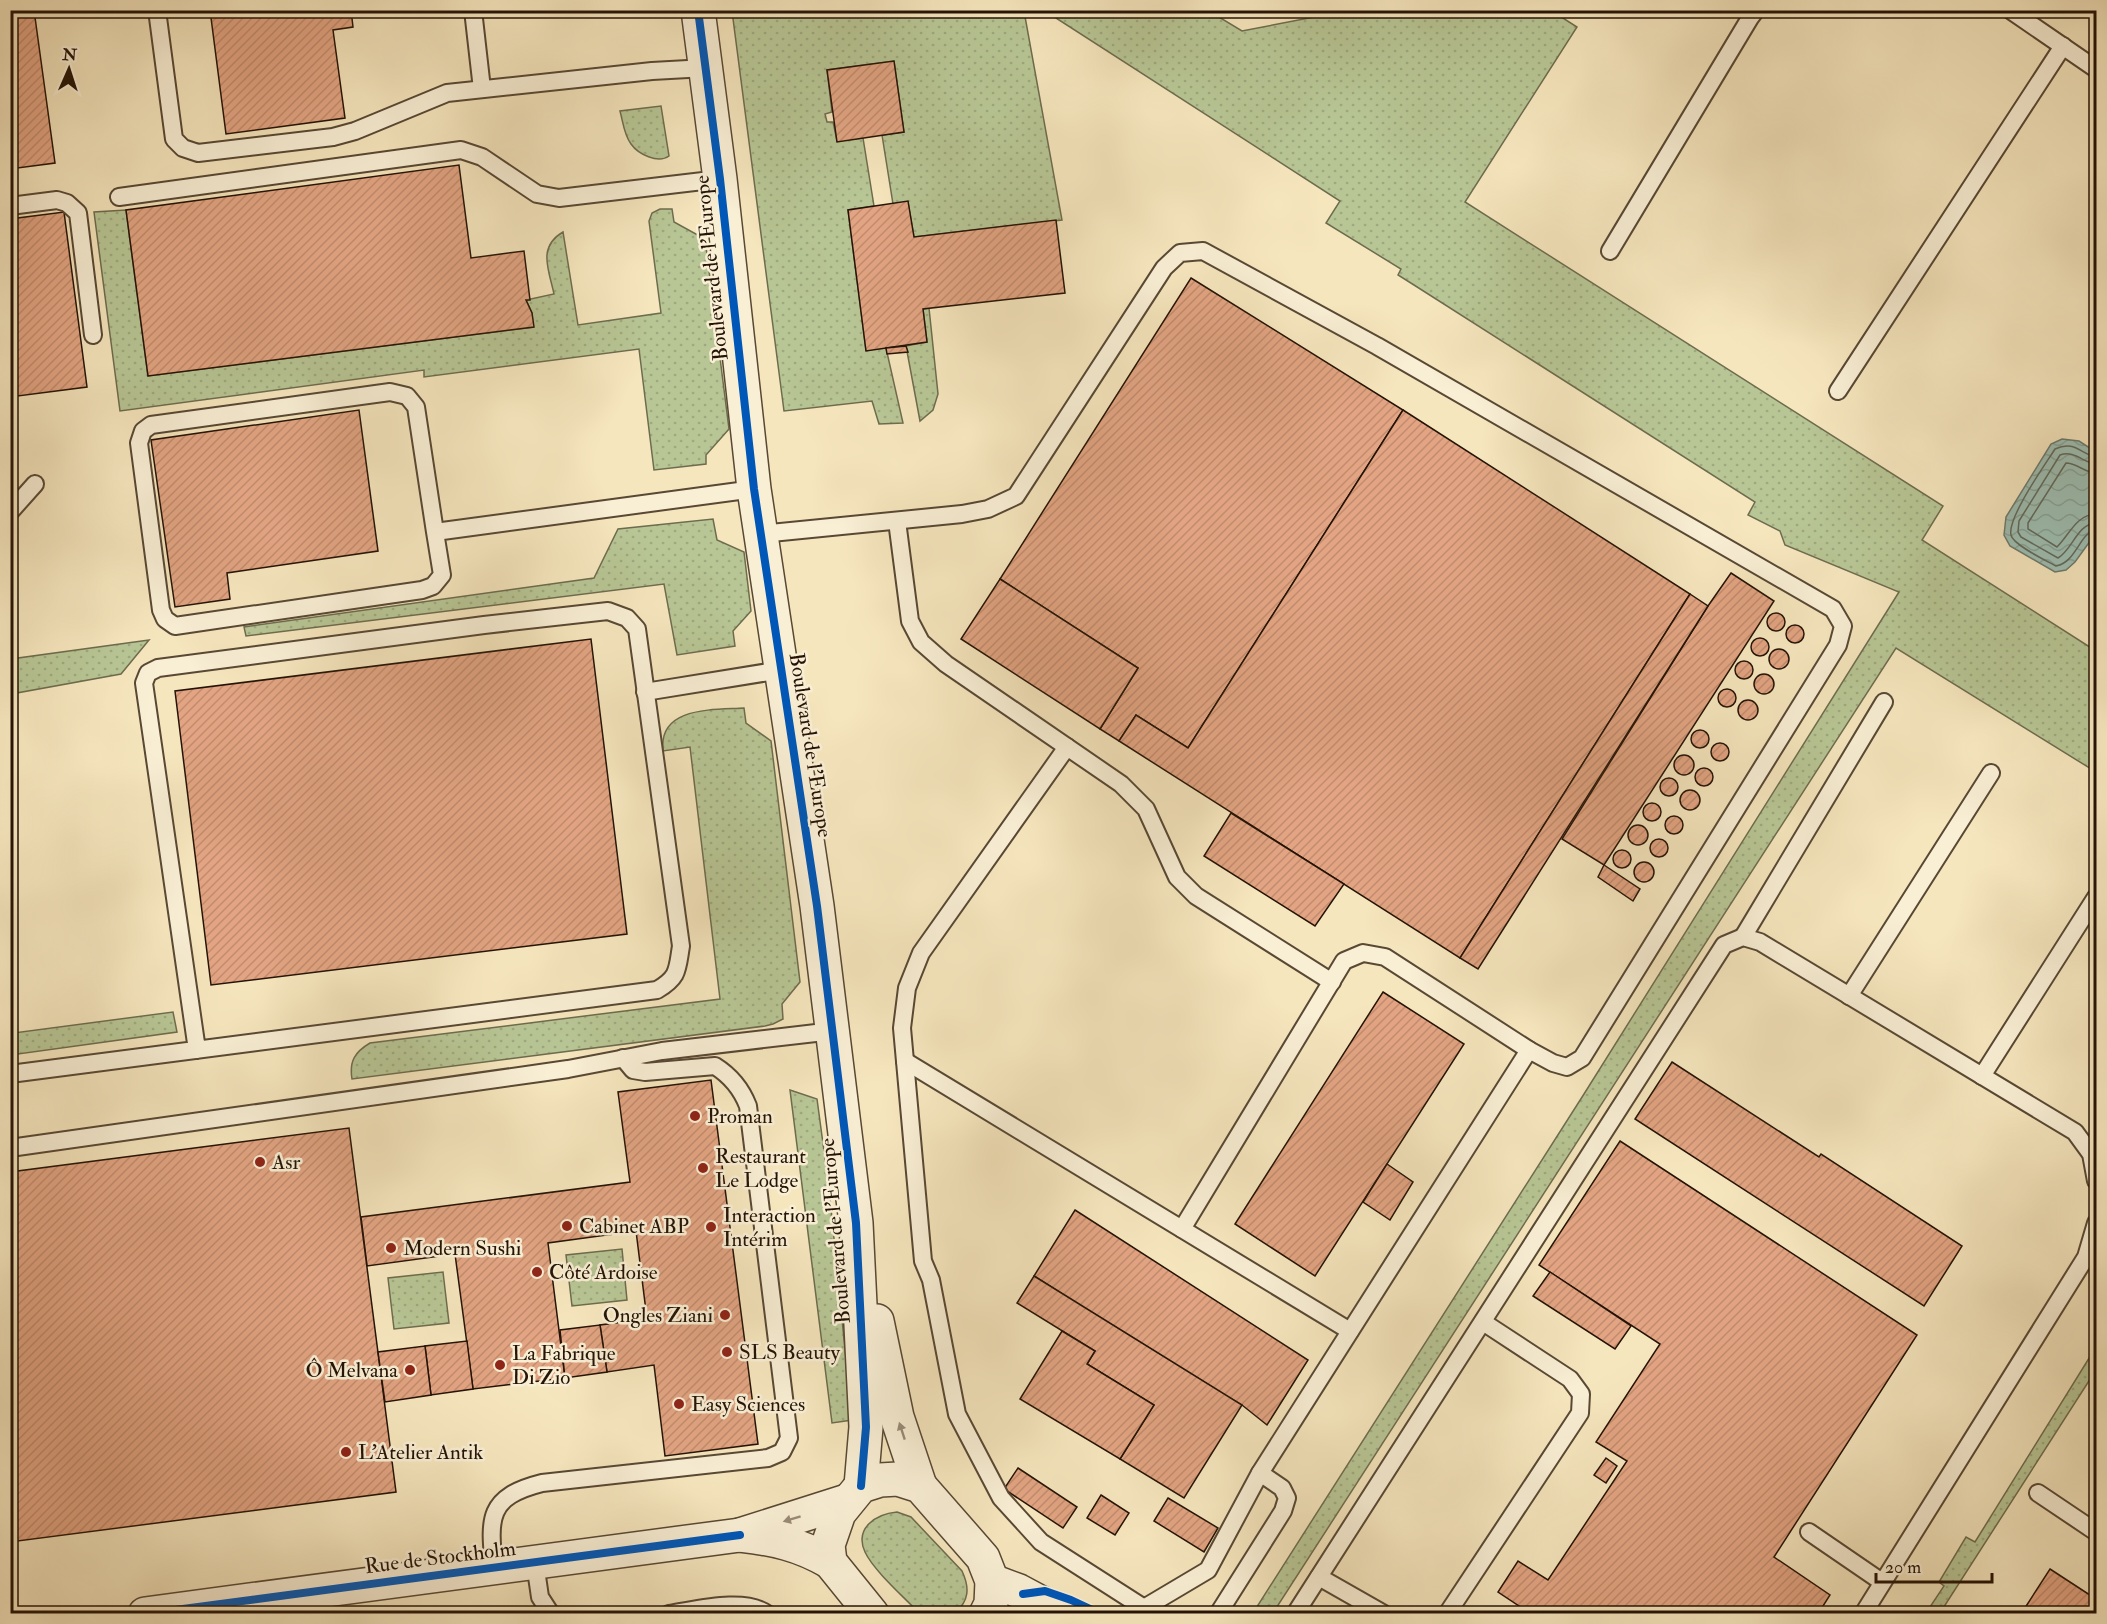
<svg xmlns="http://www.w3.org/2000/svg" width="2107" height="1624" font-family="'IM FELL Double Pica',serif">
<defs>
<pattern id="grass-dots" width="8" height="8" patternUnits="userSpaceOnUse" patternTransform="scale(1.5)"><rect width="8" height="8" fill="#b8c695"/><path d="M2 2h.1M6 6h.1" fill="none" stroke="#9ea97f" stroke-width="1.8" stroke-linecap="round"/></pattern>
<pattern id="water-waves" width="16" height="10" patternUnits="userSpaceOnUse" patternTransform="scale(1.5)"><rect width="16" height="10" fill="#9dbfb3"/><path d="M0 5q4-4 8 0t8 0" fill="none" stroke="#87a398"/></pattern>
<pattern id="building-hatch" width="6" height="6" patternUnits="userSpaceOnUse" patternTransform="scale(1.5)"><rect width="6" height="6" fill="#e2a482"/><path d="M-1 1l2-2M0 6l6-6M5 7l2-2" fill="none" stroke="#c28c6f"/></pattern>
</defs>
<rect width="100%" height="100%" fill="#f6e6be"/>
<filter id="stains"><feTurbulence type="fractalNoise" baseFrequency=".00333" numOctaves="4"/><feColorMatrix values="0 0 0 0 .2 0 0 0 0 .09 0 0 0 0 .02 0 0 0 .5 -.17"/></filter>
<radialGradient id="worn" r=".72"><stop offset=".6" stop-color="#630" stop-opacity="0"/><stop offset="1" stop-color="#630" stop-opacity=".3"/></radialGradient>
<g fill="url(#grass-dots)" stroke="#6e6c4e" stroke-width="1.5">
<path d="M732,11h292l38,209 -148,17 -6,-35 -15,2 -11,-69 22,-3 -10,-71 -67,9 5,42 -7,2 2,8h6l4,19 26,-3 11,68 -26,4 18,140 20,-2 17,75 -24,1 -7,-23 -88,10z"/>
<path d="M1045,11h164l33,20 103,-20h207l25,16 -112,175 478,304 -21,34 174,111v121l-200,-124 -623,965h-20l331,-519 315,-502 -114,-47 -5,-14 -32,-16 7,-13 -341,-217 -16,-10 3,-6 -75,-46 14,-22z"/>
<path d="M661,106l8,50c-11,8 -31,-2 -38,-12 -7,-9 -8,-22 -11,-33z"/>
<path d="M660,209h12l2,13 31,17 24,190 -23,26v9l-52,6 -15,-121 -215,28v-7l-304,41 -26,-199 32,-2 22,166 385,-49 -1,-14 -6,-13 28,-6c-5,-24 -17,-47 9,-62l15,93 83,-12 -12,-92 3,-8z"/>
<path d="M929,308l9,86 -5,16 -13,11 -14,-75 21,-4 -4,-33z"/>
<path d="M713,519l4,21 27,12 7,59 -18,20 2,15 -58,9 -13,-71 -418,52 -2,-9 350,-49 24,-49z"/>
<path d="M149,640l-28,34 -110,20v-35z"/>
<path d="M744,708l2,15 25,18 29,241 -18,22 1,15 -10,5 -8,2 -413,53c-3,-18 3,-27 18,-36l350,-44 -30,-252 -27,4c-5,-45 51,-41 81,-43z"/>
<path d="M10,1008l4,25 159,-21 4,20 -166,23z"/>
<path d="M790,1090l27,9 12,89 23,232 -20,3z"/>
<path d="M622,1249l5,51 -55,6 -6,-51z"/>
<path d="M443,1272l6,51 -55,6 -6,-51z"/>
<path d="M2096,1347v23l-156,243h-14l18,-27 -5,-4 27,-45 9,5z"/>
<path d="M897,1512l14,5 51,54c8,17 7,30 -7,42h-36c-15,-16 -45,-42 -54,-61 -11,-24 11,-38 32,-40z"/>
</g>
<path fill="url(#water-waves)" stroke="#6d7a6e" stroke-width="1.5" d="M2062,439l17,2 17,11v81l-21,29 -9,8 -11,2 -45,-26 -6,-11 2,-18 45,-73z"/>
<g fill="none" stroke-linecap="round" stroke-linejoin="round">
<g stroke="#60695c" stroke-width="1.5">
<path d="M2096,457c-16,-3 -21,-17 -41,-8 -10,16 -48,69 -44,86 2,10 36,26 45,31 21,-4 23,-33 40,-36"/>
<path d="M2096,464c-13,-1 -21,-14 -36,-9l-41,66 -1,11 3,5 37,21c15,-9 19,-34 38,-35"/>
<path d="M2096,473c-11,0 -19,-10 -30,-10l-38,60v6l29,18c13,-13 19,-32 39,-33"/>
</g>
</g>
<g fill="url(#building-hatch)" stroke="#241306" stroke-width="1.5">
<path d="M10,10h24l21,153 -45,6z"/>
<path d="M210,10h141l2,17 -20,3 12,88 -119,16z"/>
<path d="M894,61l10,71 -67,10 -10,-72z"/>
<path d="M459,165l12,93 53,-7 6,49h-4l6,13 2,14 -386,49 -22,-166z"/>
<path d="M908,201l6,36 142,-17 9,73 -142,16 4,33 -61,9 -18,-141z"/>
<path d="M64,212l23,175 -77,10v-178z"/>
<path d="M1191,278l212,132 -215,338 -52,-33 -17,26 -19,-12 38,-61 -138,-89z"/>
<path d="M906,346l2,6 -21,2 -1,-6z"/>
<path d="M359,410l19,141 -151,22 3,26 -55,8 -24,-167z"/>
<path d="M1403,410l287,184 -230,364 -341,-217 17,-26 52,33z"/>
<path d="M1731,573l43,28 -170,264 -42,-26 146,-233z"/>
<path d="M1000,579l138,89 -38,61 -139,-90z"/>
<path d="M1690,594l18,12 -230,363 -18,-11z"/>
<circle cx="1776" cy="622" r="9"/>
<circle cx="1795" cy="634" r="9"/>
<circle cx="1760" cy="647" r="9"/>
<path d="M591,639l36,295 -416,51 -36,-294z"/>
<circle cx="1779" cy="659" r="10"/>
<circle cx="1744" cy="670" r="9"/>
<circle cx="1764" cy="684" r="10"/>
<circle cx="1727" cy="698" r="9"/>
<circle cx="1748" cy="710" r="10"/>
<circle cx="1700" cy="739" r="9"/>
<circle cx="1720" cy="752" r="9"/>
<circle cx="1684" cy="765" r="10"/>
<circle cx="1704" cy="777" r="9"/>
<circle cx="1669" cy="787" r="9"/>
<circle cx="1690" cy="800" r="10"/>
<circle cx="1652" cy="812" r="9"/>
<path d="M1231,813l113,71 -29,42 -111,-70z"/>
<circle cx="1674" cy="825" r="9"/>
<circle cx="1638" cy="835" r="10"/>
<circle cx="1659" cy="848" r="9"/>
<circle cx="1622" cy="859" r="9"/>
<circle cx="1644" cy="872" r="10"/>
<path d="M1604,865l36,24 -7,12 -35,-24z"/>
<path d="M1383,992l81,52 -149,232 -80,-52z"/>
<path d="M1672,1062l147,95 2,-3 141,92 -38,60 -289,-187z"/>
<path d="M711,1080l47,364 -93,12 -11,-91 -47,7 -7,-47 47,-6 -11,-88 -88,12 17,135 -92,11 -18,-135 -88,12 -6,-49 269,-35 -12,-90z"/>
<path d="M349,1128l47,364 -386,50v-370z"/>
<path d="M1620,1141l297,194 -143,222 56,38 -12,19h-291l1,-2 -30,-20 20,-31 30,19 79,-119 -31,-19 64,-98 -121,-79z"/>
<path d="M1387,1164l26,18 -23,38 -27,-18z"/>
<path d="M1075,1210l233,150 -41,65 -25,-20 -58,-33 -150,-96z"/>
<path d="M1550,1272l81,54 -16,23 -82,-53z"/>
<path d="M1034,1276l208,129 -58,93 -64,-39 34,-54 -67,-41 8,-13 -78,-48z"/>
<path d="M600,1325l7,47 -42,6 -5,-48z"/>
<path d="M1062,1331l33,20 -8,13 67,41 -34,54 -100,-60z"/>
<path d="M467,1341l6,48 -42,6 -6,-49z"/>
<path d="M425,1346l6,49 -46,7 -7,-50z"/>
<path d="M1606,1458l11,8 -11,17 -12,-8z"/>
<path d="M1018,1468l59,39 -14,21 -59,-39z"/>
<path d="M1101,1495l28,18 -14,22 -28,-17z"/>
<path d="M1168,1498l50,30 -14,24 -50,-31z"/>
<path d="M2050,1569l46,30v15h-75z"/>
</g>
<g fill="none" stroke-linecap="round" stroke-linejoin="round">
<g stroke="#584834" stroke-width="20">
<g id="service">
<path d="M157,10l17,129 9,9 15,5 135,-16 22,-6 92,-38 205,-22 54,-3"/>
<path d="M473,10l9,79"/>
<path d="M2010,10l86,59"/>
<path d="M119,197l342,-47 21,7 55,37 22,4 161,-19"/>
<path d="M10,206l47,-6 10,3 11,10 15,122"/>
<path d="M1610,251l140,-233 6,-8"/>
<path d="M1838,391l225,-345"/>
<path d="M10,512l25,-28"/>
<path d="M897,521l13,100 11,21 25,22 175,120 25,25 31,68 19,19 136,86"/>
<path d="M435,532l7,43 -9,11 -11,4 -247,36 -10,-7 -4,-9 -22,-167 4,-12 8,-6 239,-33 17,4 9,11 19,125 319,-43"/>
<path d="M761,534l201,-20 26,-5 28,-13 148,-228 16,-15 23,-2 174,95 456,263 10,17 -5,19 -256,413 -15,9 -14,-4 -24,-13 -269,423 22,15 5,10 -4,13 -65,103"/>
<path d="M645,692l136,-22"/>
<path d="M1067,747l-146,206 -14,35 -5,40 21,233 8,19 26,134 44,84 40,44 103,66 64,-38 52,-97"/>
<path d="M1743,937l141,-235"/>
<path d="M1849,996l142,-223"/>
<path d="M905,1061l445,270"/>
<path d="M10,1074l647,-84c22,-13 20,-20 24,-44l-44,-317 -10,-11 -19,-7 -124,14 -326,43 -10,5 -4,10 53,367"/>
<path d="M1982,1076l114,-179"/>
<path d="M10,1148l558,-79 94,-18 171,-20"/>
<path d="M1182,1229l162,-268 19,-8 22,4 144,93"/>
<path d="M2038,1493l58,39"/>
<path d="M1809,1532l73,50"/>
<path d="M535,1563l5,34 11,17"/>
<path d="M494,1568c-5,-50 -7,-71 48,-85l226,-25 14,-6 7,-14 -41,-332c-7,-18 -17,-30 -33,-40l-70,6 -12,-2 -10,-12"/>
<path d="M1319,1577l65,37"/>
<path d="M669,1614c27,-4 76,-17 98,0"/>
<path d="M1295,1614l429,-669 19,-8 17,5 315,190 16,22 5,27"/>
<path d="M1447,1614l133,-201 1,-19 -11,-15 -87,-57"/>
<path d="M1863,1614l223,-357 10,-34"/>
</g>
</g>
<g stroke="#584834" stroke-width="36">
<g id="minor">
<path d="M830,1562c-31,-18 -56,-23 -90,-27l107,-34"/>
<path d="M145,1614l595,-79"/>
</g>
</g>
<g stroke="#584834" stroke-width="36">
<g id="tertiary">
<path d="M698,10l22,169 34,310 63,417 39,317 10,204 -5,59"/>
<path d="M877,1321l20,96 23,69"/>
<path d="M992,1581l27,10 43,23"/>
<path d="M872,1614l-42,-52 -2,-17 11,-32 22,-27 19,-6 18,-1 22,7 63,72 9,23 -1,23 -5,10"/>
</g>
</g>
<use href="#service" stroke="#f9efd5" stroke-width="16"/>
<use href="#minor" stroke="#f9efd5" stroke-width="33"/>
<use href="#tertiary" stroke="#f9efd5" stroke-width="33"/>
<g stroke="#f9efd5" stroke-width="11">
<g id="cycleway">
<path d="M698,10l22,169 34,310 63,417 39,317 10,204 -5,59"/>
<path d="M1023,1594l22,-3 26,9 30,14"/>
<path d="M145,1614l595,-79"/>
</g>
</g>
<use href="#cycleway" stroke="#0057b8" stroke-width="8"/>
</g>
<defs><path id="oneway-solid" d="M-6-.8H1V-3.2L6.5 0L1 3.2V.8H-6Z" transform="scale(1.5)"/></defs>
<g fill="#998c78">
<use href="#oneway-solid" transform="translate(902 1431) rotate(-108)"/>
<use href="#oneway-solid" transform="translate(792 1519) rotate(163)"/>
</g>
<g fill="#8f2418" stroke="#f9efd5" stroke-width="2">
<circle cx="695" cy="1116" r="6"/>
<circle cx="260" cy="1162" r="6"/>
<circle cx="703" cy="1168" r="6"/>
<circle cx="567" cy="1226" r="6"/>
<circle cx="711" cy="1227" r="6"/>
<circle cx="391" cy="1248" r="6"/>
<circle cx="537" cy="1272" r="6"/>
<circle cx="725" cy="1315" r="6"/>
<circle cx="727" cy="1352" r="6"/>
<circle cx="500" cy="1365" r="6"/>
<circle cx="410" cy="1370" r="6"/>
<circle cx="679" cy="1404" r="6"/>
<circle cx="346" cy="1452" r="6"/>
</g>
<g text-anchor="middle" stroke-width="5" stroke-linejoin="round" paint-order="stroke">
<g font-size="21" fill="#241306" stroke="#f9efd5">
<text transform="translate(711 268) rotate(-96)" y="7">Boulevard de l'Europe</text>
<text transform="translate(811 745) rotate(81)" y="7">Boulevard de l'Europe</text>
<text transform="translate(835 1231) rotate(-95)" y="7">Boulevard de l'Europe</text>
<text transform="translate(440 1557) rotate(-7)" y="7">Rue de Stockholm</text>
</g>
<g font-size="21" fill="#241306" stroke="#f9efd5" text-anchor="start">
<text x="707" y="1123">Proman</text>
<text x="715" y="1163">Restaurant<tspan x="715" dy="24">Le Lodge</tspan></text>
<text x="272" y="1169">Asr</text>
<text x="723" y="1222">Interaction<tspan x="723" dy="24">Intérim</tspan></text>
<text x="579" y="1233">Cabinet ABP</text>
<text x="403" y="1255">Modern Sushi</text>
<text x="549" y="1279">Côté Ardoise</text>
<text x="713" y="1322" text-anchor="end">Ongles Ziani</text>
<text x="739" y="1359">SLS Beauty</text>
<text x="512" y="1360">La Fabrique<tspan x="512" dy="24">Di Zio</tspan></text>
<text x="398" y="1377" text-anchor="end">Ô Melvana</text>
<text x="691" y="1411">Easy Sciences</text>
<text x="358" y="1459">L'Atelier Antik</text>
</g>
</g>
<rect width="2107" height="1624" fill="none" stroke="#f6e6be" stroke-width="36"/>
<rect x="12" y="12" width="2083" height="1600" fill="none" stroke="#241306" stroke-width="3"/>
<rect x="18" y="18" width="2071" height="1588" fill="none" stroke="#241306" stroke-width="1.5"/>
<g transform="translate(69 69) rotate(3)" stroke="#f9efd5" stroke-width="4.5" paint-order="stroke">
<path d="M0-4.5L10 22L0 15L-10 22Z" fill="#241306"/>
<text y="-9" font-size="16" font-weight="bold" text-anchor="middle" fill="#241306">N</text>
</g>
<path d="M1876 1573v9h116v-9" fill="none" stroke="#241306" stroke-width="3"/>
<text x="1885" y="1573" font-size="18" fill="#241306" stroke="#f9efd5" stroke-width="4.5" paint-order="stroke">20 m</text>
<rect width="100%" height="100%" filter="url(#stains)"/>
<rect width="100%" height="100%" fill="url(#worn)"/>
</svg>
